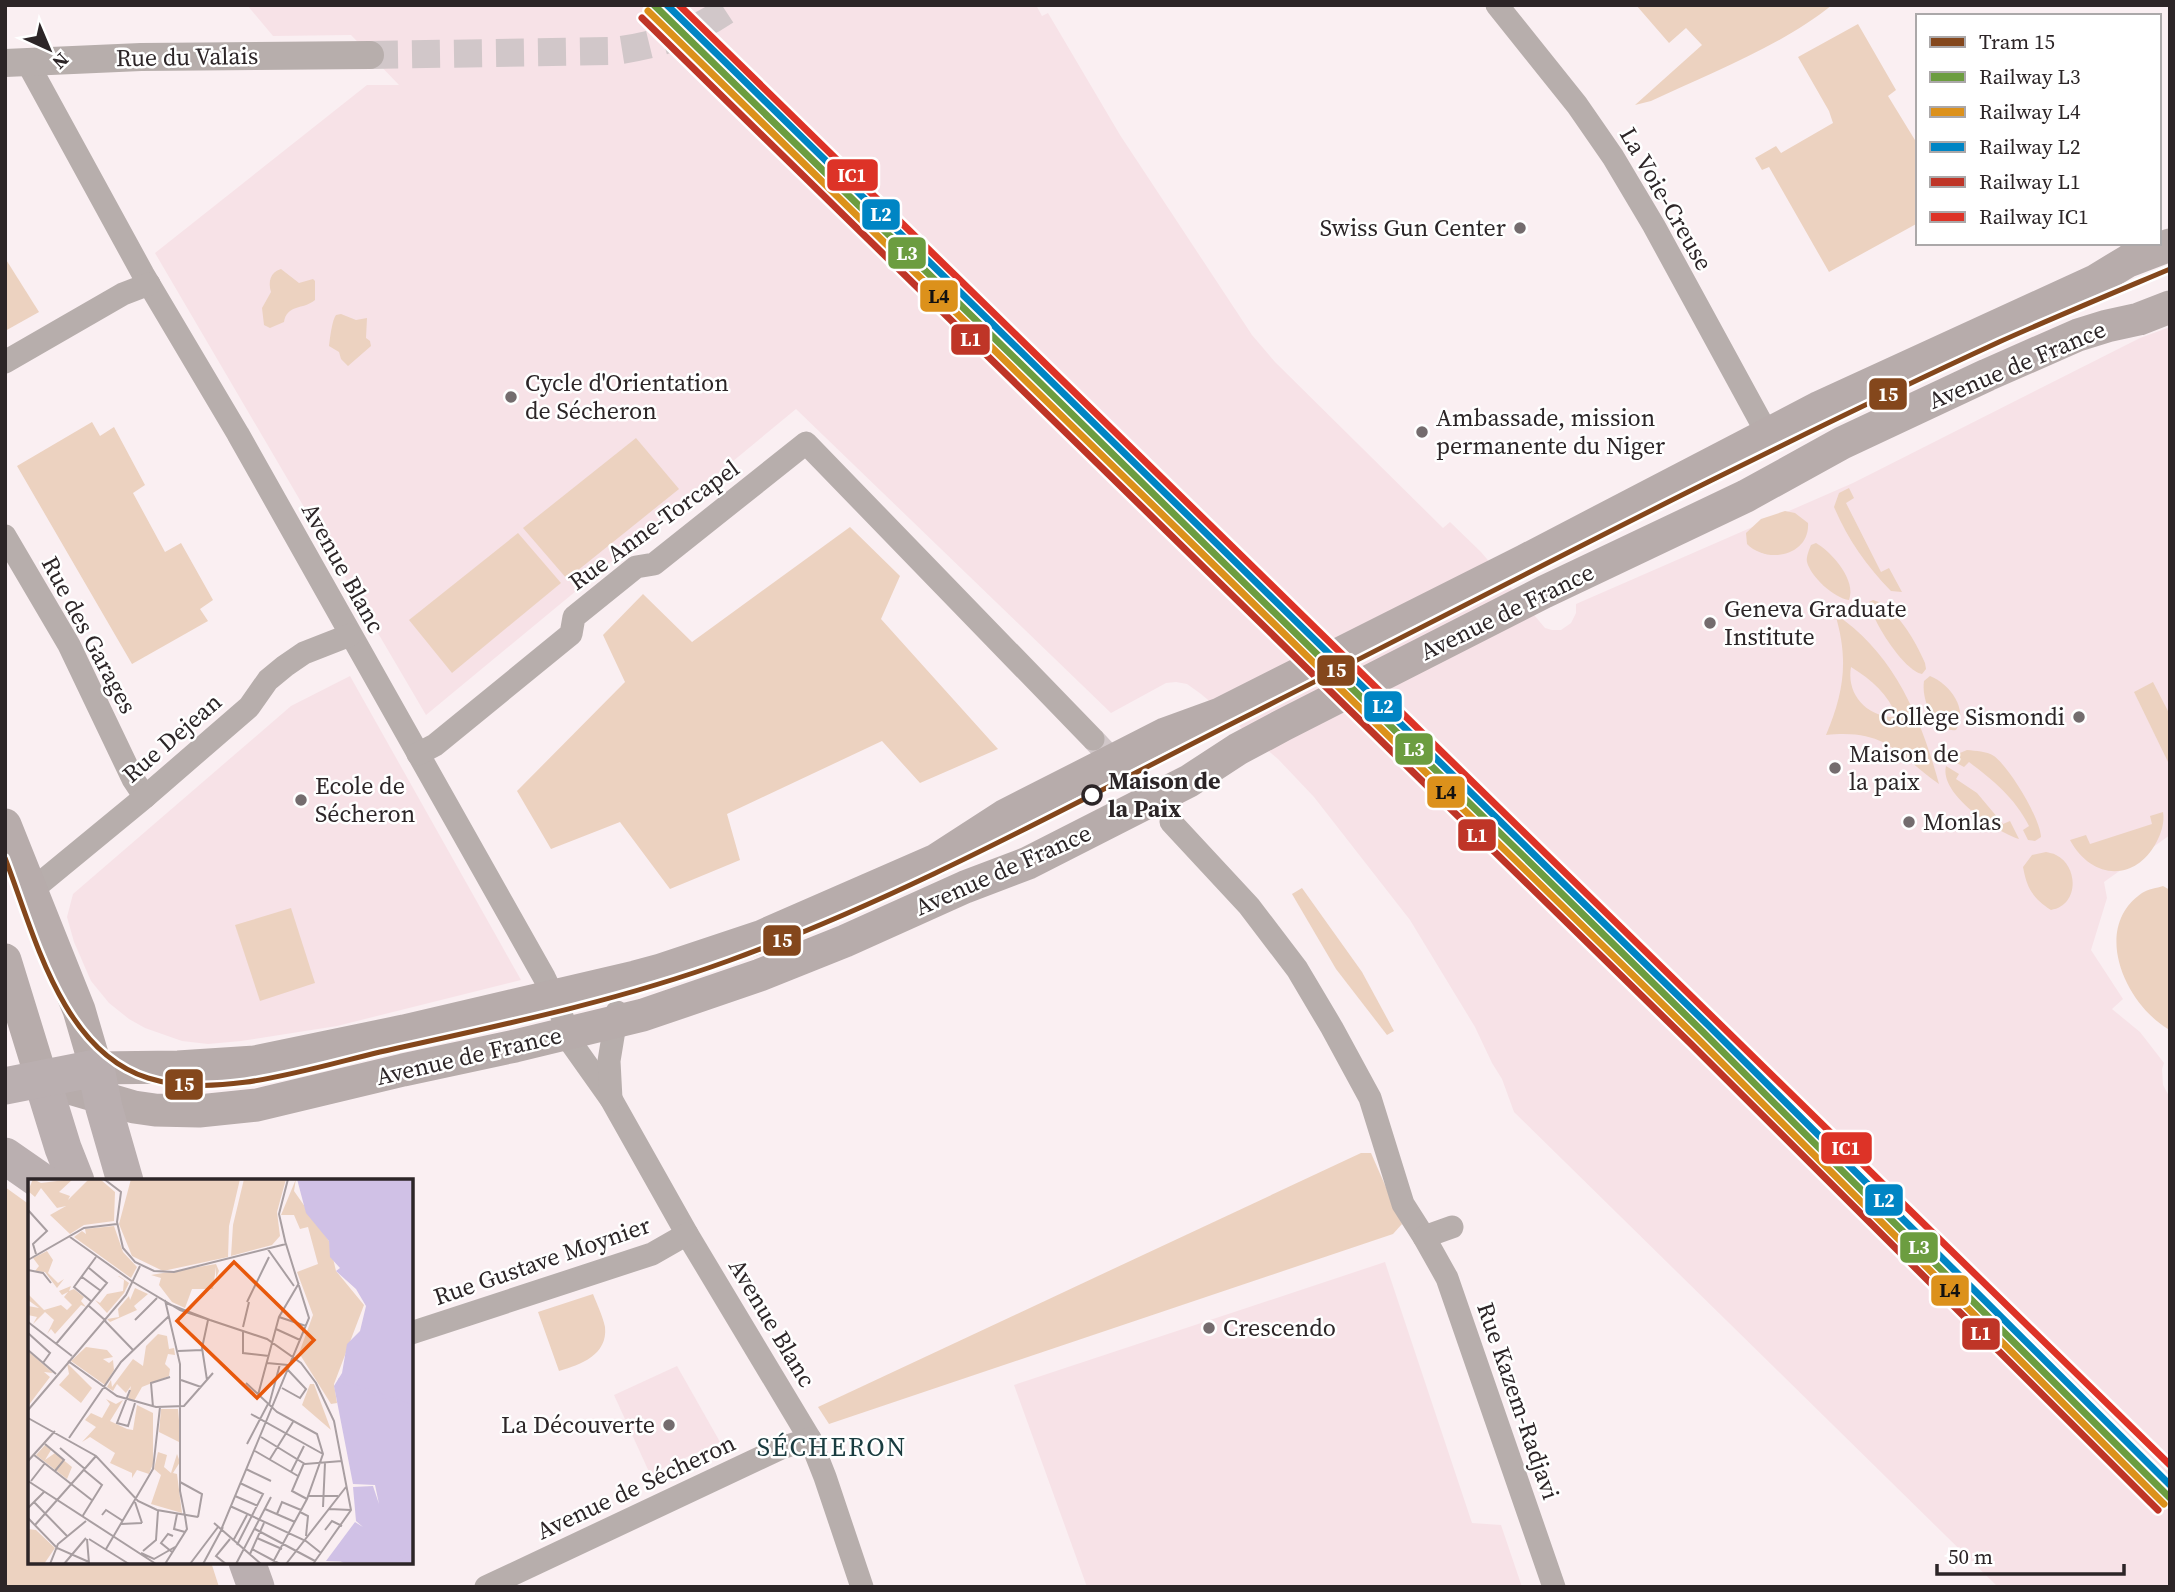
<svg xmlns="http://www.w3.org/2000/svg" width="2175" height="1592" font-family="'Source Serif 4',serif">
<rect width="100%" height="100%" fill="#faeff2"/>
<g fill="#f7e2e7">
<path d="M247,5h789l6,11 6,-3 72,122 132,200 23,27 168,166 7,-6 31,30 64,76 7,2h9l10,-7 5,-10v-9l277,-121 287,-145 30,-11v508l-66,47 3,16 -16,52 32,49 -11,10 28,23 24,31 -2,6 1,16 7,13v489h-172l-484,-475 -12,-33 -10,-16 -17,-36 -65,-107 -96,-123 -36,-38 -77,-65 -14,-10 -11,-2 -10,1 -55,30 -315,-304 -370,306 -271,-462 212,-168h32l-48,-50 -78,1z"/>
<path d="M350,676l171,304 -184,46 -96,15 -33,3 -26,-3 -37,-13 -16,-9 -20,-16 -18,-22 -17,-39 -7,-25 6,-23 218,-188z"/>
<path d="M1385,1262l87,261 29,2 21,62h-435l-73,-202z"/>
<path d="M677,1366l43,76 -70,32 -36,-79z"/>
</g>
<g fill="#ecd2c0" fill-rule="evenodd">
<path d="M1636,5h196c-49,40 -123,69 -181,96l-16,4 67,-60 -16,-17 -17,15z"/>
<path d="M1858,24l38,66 -8,6 30,49v78l-89,49 -60,-105 -7,3 -7,-12 21,-12 5,7 52,-30 -4,-12 -31,-54z"/>
<path d="M5,258l34,54 -34,19z"/>
<path d="M281,269l18,14 14,-4 2,2v19c-12,10 -28,4 -31,22l-14,6 -6,-3 -2,-17 9,-16c-3,-10 -1,-20 10,-23z"/>
<path d="M341,314l15,6 11,-2 -1,20 4,3 1,5 -23,20 -7,-7 -2,-7 -10,-6c1,-8 3,-26 7,-31z"/>
<path d="M92,422l8,14 14,-9 31,58 -12,8 32,59 16,-9 32,57 -13,9 8,12 -76,43 -115,-198z"/>
<path d="M636,438l43,51 -112,90 -44,-51z"/>
<path d="M1849,488l5,10 -8,5 35,69 8,-4 13,24 -11,-1c-25,-26 -43,-51 -57,-84l5,-14z"/>
<path d="M1785,511l10,2 13,10c2,32 -40,42 -61,21l-1,-11 15,-14z"/>
<path d="M850,527l50,49 -19,43 117,130 -78,34 -38,-42 -155,73 13,46 -70,29 -50,-67 -69,27 -34,-58 108,-109 -22,-47 40,-41 49,48z"/>
<path d="M518,533l43,50 -109,90 -43,-53z"/>
<path d="M1816,543c16,9 41,38 33,57 -15,-2 -38,-23 -42,-38 -1,-5 2,-12 4,-17z"/>
<path d="M1873,600c24,7 42,41 52,63l1,6 -4,5c-18,-3 -50,-53 -53,-72z"/>
<path d="M1835,614c59,39 86,104 104,170 -44,-31 -52,-55 -113,-49 18,-42 23,-76 9,-121zM1851,667c21,13 37,27 46,50 -28,1 -51,-21 -46,-50z"/>
<path d="M1930,676c20,8 39,34 26,54 -22,3 -35,-31 -32,-49z"/>
<path d="M2153,682l17,33v51l-36,-74z"/>
<path d="M1967,750c9,1 19,1 27,6 16,12 46,62 47,81l-6,4 -7,-1 -5,-10 6,-4c-14,-28 -36,-46 -60,-64l-5,5 -13,-7 4,-5z"/>
<path d="M1946,766l13,8 -3,5 21,14 26,31 7,-3 9,18c-24,-8 -80,-45 -73,-73z"/>
<path d="M2163,812c2,10 -2,22 -7,31 -22,40 -65,36 -86,-3l16,-5 4,9 62,-20 -2,-8z"/>
<path d="M2046,852c3,1 7,1 10,3 23,11 23,51 -5,55 -18,-12 -24,-21 -28,-43l9,-12z"/>
<path d="M2163,886l7,4v139h-2c-43,-26 -77,-101 -26,-136 6,-4 15,-5 21,-7z"/>
<path d="M1302,888l60,84 32,59 -7,4 -51,-66 -44,-75z"/>
<path d="M291,908l24,75 -55,18 -25,-76z"/>
<path d="M1361,1153h10l31,71 -9,10 -564,190 -11,-17z"/>
<path d="M5,1187l25,18v357h181l8,25h-214z"/>
<path d="M593,1294c4,10 10,23 12,33 3,28 -25,38 -46,44l-21,-59z"/>
</g>
<g fill="none" stroke-linecap="round" stroke-linejoin="round">
<path stroke="#d1c7c9" stroke-width="23" stroke-dasharray="23 11" stroke-linecap="butt" d="M1093,739l66,70"/>
<path stroke="#d1c7c9" stroke-width="28" stroke-dasharray="28 14" stroke-linecap="butt" d="M370,55l245,-4c48,-7 79,-18 119,-46"/>
<g stroke="#b7aeac" stroke-width="23">
<path d="M1497,5l80,100 36,52 41,69 114,209"/>
<path d="M27,62l116,212 95,160 306,543 16,34 12,33 39,55 76,135 123,205 15,38 37,110"/>
<path d="M5,362l118,-68 26,-10"/>
<path d="M5,536l64,109 64,134 12,18"/>
<path d="M418,754l17,-9 136,-111 3,-17 62,-50 18,-3 152,-121 287,296"/>
<path d="M1171,822l78,84 48,63 35,59 38,70 33,106 21,33"/>
<path d="M32,890l113,-93 104,-90 19,-27 17,-14 19,-13 46,-18"/>
<path d="M611,1099l-2,-38 8,-49"/>
<path d="M1452,1227l-28,10 23,41 107,309"/>
<path d="M411,1333l241,-79 35,-20"/>
<path d="M486,1587l295,-139 29,-9"/>
</g>
<path stroke="#b7aeac" stroke-width="28" d="M5,63l136,-6 229,-2"/>
<g stroke="#b7acab" stroke-width="33">
<path d="M5,825l74,185 17,58 82,-1 77,-5 149,-31 231,-54 26,-7 99,-33 176,-77 68,-44 161,-82 55,-20 304,-153 296,-154 275,-126 33,-20 42,-16"/>
<path d="M5,960l37,120 92,27 21,3 44,1 58,-6 146,-35 112,-24 128,-31 117,-40 85,-34 120,-54 63,-24 161,-82 49,-32 45,-24 261,-133 202,-96 96,-53 145,-68 91,-40 29,-9 32,-7 31,-12"/>
</g>
<g stroke="#baafb0" stroke-width="37">
<path d="M42,1080l21,68 13,33"/>
<path d="M5,1086l91,-18 8,40 21,73"/>
<path d="M5,1156l36,25"/>
<path d="M247,1562l9,25"/>
</g>
<g stroke="#fff" stroke-width="12">
<path id="rail-1" d="M654,5l1049,1027 467,466"/>
</g>
<g stroke="#fff" stroke-width="12">
<path id="rail-2" d="M648,11l1049,1027 467,466"/>
</g>
<g stroke="#fff" stroke-width="12">
<path id="rail-3" d="M667,5l1042,1021 461,459"/>
</g>
<g stroke="#fff" stroke-width="12">
<path id="rail-4" d="M642,18l1049,1026 467,466"/>
</g>
<g stroke="#fff" stroke-width="12">
<path id="rail-5" d="M679,5l1491,1460"/>
</g>
<use href="#rail-1" stroke="#6c9d40" stroke-width="7"/>
<use href="#rail-2" stroke="#dc911b" stroke-width="7"/>
<use href="#rail-3" stroke="#0085c4" stroke-width="7"/>
<use href="#rail-4" stroke="#bf3527" stroke-width="7"/>
<use href="#rail-5" stroke="#dd3327" stroke-width="7"/>
<g stroke="#fff" stroke-width="10">
<path id="tram-1" d="M5,858c29,75 56,193 143,220 69,22 164,-10 232,-26 117,-26 235,-50 348,-91 182,-66 353,-162 527,-249 247,-125 492,-254 744,-370 56,-25 114,-49 171,-73"/>
</g>
<use href="#tram-1" stroke="#84471c" stroke-width="5"/>
</g>
<g fill="#746c6e" stroke="#fff" stroke-width="2.5">
<circle cx="1520" cy="228" r="7"/>
<circle cx="511" cy="397" r="7"/>
<circle cx="1422" cy="432" r="7"/>
<circle cx="1710" cy="623" r="7"/>
<circle cx="2079" cy="717" r="7"/>
<circle cx="1835" cy="768" r="7"/>
<circle cx="301" cy="800" r="7"/>
<circle cx="1909" cy="822" r="7"/>
<circle cx="1209" cy="1328" r="7"/>
<circle cx="669" cy="1425" r="7"/>
</g>
<circle fill="#fff" stroke="#2c2527" stroke-width="3.5" cx="1092" cy="795" r="9"/>
<g text-anchor="middle" stroke-width="5" stroke-linejoin="round" paint-order="stroke">
<g font-size="24" fill="#2c2527" stroke="#fff">
<text transform="translate(187 57) rotate(-1)" y="8">Rue du Valais</text>
<text transform="translate(1666 199) rotate(60)" y="8">La Voie-Creuse</text>
<text transform="translate(2017 365) rotate(-23)" y="8">Avenue de France</text>
<text transform="translate(654 525) rotate(-36)" y="8">Rue Anne-Torcapel</text>
<text transform="translate(343 568) rotate(61)" y="8">Avenue Blanc</text>
<text transform="translate(1507 612) rotate(-26)" y="8">Avenue de France</text>
<text transform="translate(89 635) rotate(62)" y="8">Rue des Garages</text>
<text transform="translate(172 738) rotate(-41)" y="8">Rue Dejean</text>
<text transform="translate(1003 870) rotate(-24)" y="8">Avenue de France</text>
<text transform="translate(469 1056) rotate(-13)" y="8">Avenue de France</text>
<text transform="translate(542 1261) rotate(-19)" y="8">Rue Gustave Moynier</text>
<text transform="translate(772 1323) rotate(59)" y="8">Avenue Blanc</text>
<text transform="translate(1518 1401) rotate(71)" y="8">Rue Kazem-Radjavi</text>
<text transform="translate(636 1487) rotate(-25)" y="8">Avenue de Sécheron</text>
</g>
<g font-size="24" fill="#2c2527" stroke="#fff" text-anchor="start">
<text x="1506" y="236" text-anchor="end">Swiss Gun Center</text>
<text x="525" y="391">Cycle d'Orientation<tspan x="525" dy="28">de Sécheron</tspan></text>
<text x="1436" y="426">Ambassade, mission<tspan x="1436" dy="28">permanente du Niger</tspan></text>
<text x="1724" y="617">Geneva Graduate<tspan x="1724" dy="28">Institute</tspan></text>
<text x="2065" y="725" text-anchor="end">Collège Sismondi</text>
<text x="1849" y="762">Maison de<tspan x="1849" dy="28">la paix</tspan></text>
<text x="315" y="794">Ecole de<tspan x="315" dy="28">Sécheron</tspan></text>
<text x="1923" y="830">Monlas</text>
<text x="1223" y="1336">Crescendo</text>
<text x="655" y="1433" text-anchor="end">La Découverte</text>
</g>
<g font-size="24" font-weight="bold" fill="#2c2527" stroke="#fff" text-anchor="start">
<text x="1108" y="789">Maison de<tspan x="1108" dy="28">la Paix</tspan></text>
</g>
<g font-size="26" letter-spacing="2" fill="#193b3f" stroke="#fff">
<text x="832" y="1456">SÉCHERON</text>
</g>
</g>
<g transform="translate(28 1179)">
<rect width="385" height="385" fill="#faeff2"/>
<path d="M5,0l8,4 32,-4 -14,13 11,4 -2,4 21,-21h11l15,13 -1,29 -30,4 -14,9 -20,-19 16,-9 -9,2 -16,-20 -6,9 -7,-6zM103,0h109l-11,47 -1,31 -65,14 -31,-15 -13,-32zM216,0h42l-9,33 3,24 -8,9 -41,11 2,-31zM268,0l-2,12 35,50 7,30 28,34 -30,79 3,19 -6,1 -32,-51 14,-38 -16,-43 21,-8 -10,-37 -8,2 -6,-14h-13zM86,47l9,26 14,15 -6,11 -57,-41 8,-6 4,3 -1,-5zM19,72l6,9 -5,13 10,10 6,-4 -7,9 -12,-16 -10,-1 4,-5 -6,-8zM188,85l3,7 -3,7v-11l-3,22h-21l-7,19 -13,-6 -13,-17 2,-7 -10,-3zM90,97h1l10,7 -5,10 -17,20 -12,-13 5,3 7,-9 16,-3 1,-11zM43,107l-2,5 5,-2 10,8 -3,4 5,6 -5,-2 -26,29 -4,-5 -4,5 7,-14 -9,-8 -12,12 4,-7 -9,-2v-9l11,2 -11,-8v-6l16,16 17,-5 6,5 5,-5 -8,-8 4,-5 -6,3 -3,-4zM107,109l13,6 -14,12 3,4 -27,12 -3,-3 12,-2 -1,-8 11,-13 1,4zM130,155l9,2 2,13 5,-1 1,7 -7,-1 -3,10 5,5 -1,7 -27,11 -8,14 -6,-2 3,-13 -5,7 -9,-9 -4,7 -6,-4 4,-7 1,7 21,-28 10,7 3,-20zM58,168l21,3 6,7 -10,2 6,4 4,-3 1,10 -9,15 -34,-24zM0,172l25,22 -9,-1 6,5 -22,29zM39,184l25,25 -11,15 -22,-18 10,-11zM282,205h4l17,46 -29,-25zM78,220l10,5 7,-4 -13,21 17,8 6,1 4,-25 16,8v51l-4,10 -12,-4 -5,8v-5l-22,-10 5,-10 -25,-16 -8,5 14,-15 -11,-7 6,-7 11,5 8,-14zM133,230h17l3,34 -22,-11zM17,266l6,5 -6,10 10,-7 17,14 -5,12 -31,-24zM130,273l9,3 -3,12 7,6 6,-19 3,8 -7,11 4,1 5,39 -31,-9 10,-29 -7,-6zM0,350l8,1 19,18 -11,16h-16z" fill="#ecd2c0"/>
<path d="M269,0h116v385l-87,-3 29,-39 8,5 -7,-6 -3,-34 20,-1 6,18 -4,-19 -22,-1 -19,-98 8,-13 5,-29 13,-13 6,-25 -10,-17 -20,-18 4,-3 -10,-11 -1,-16 -23,-28z" fill="#d0c1e6"/>
<path fill="none" stroke="#d0c1e6" stroke-width="3.5" d="M310,201l75,27M305,376l11,6h46l23,-8"/>
<path fill="none" stroke="#a89ea1" stroke-width="2" d="M76,0l17,13 -4,30 6,26 12,14 19,9 20,1 112,-28M0,31l19,21 -14,13 3,10M42,58l63,45M258,66l-7,-31 9,-35M239,69l27,38M0,81l56,-32 33,-4M0,91l15,3 8,10M54,98l19,14M105,103l47,28 87,29 34,24 15,20 18,38 17,89 -38,54M137,121l15,64v127l5,25M64,123l-18,-15 22,-30M219,123l22,-45M138,124l44,17M61,127l17,15M251,138l27,9M76,141l29,30M107,141l22,-22M0,143l44,34M215,148l6,-25M248,150l24,11M215,153v21l26,3M0,154l22,20 -7,10M28,165l51,-61 -18,-15M0,171l28,24M150,172l24,-1M40,182l49,35 39,11 28,-1 29,-33M239,184l21,2M153,201l20,7M179,201l-5,-32 6,-28M218,204l31,29 40,22 6,20 -16,45 -35,65M254,209l18,10 6,-9 -18,-19M102,211l-13,33 11,3 7,-23M230,216l21,-78 20,-34M241,226l11,-41M125,228l-2,-24 19,-6M0,231l98,-115 14,-29M223,235l72,40M0,239l68,38 42,45 19,9 41,7M233,258l44,27 37,-3M41,259l52,-76 48,-46M17,265l19,16 -9,11M219,265l21,-40M32,269l25,21M227,272l43,25M6,276l59,46M242,280l23,-37M0,282l27,-30M276,284l-12,28 15,8M218,290l25,12M263,293l13,-26M0,302l128,83M3,302l14,-18M152,303l22,12 -4,23M207,317l23,10M280,317h30M6,323l33,34M107,323l7,21M202,327l76,35 15,12M295,328l2,-44M0,329l16,-16M237,330l30,13M301,330l22,1M272,333l8,4 -2,20M149,335l-3,15 11,3M249,335l5,-12 19,8M74,336l4,-5 17,11M54,338l20,-32 -18,-15M0,339l29,30 32,14M186,344l47,41M93,345l21,-1M7,346l61,-69M227,350l60,32M193,351l88,-212 -23,-74M297,351l7,-9 10,5M229,359l25,11M59,360l2,24M61,360l40,25M205,362l14,-26M209,366l26,-51 -23,-11M78,370l47,-80 7,-62M224,370l28,15M115,372l13,-11 2,-29M144,373l-11,-9 7,-9 5,2M113,374l13,6 21,-12M222,375l14,-31M22,385l8,-20 28,-23M36,385l22,-26M137,385l22,-35 -2,-13M162,385l28,-37M175,385l20,-37M198,385l-10,-8 14,-17M208,385l35,-67M258,385l60,-77"/>
<path fill="#e8590c" fill-opacity="0.15" stroke="#e8590c" stroke-width="3.5" d="M206,83l80,78 -57,58 -80,-77z"/>
<rect width="385" height="385" fill="none" stroke="#2c2527" stroke-width="3.5"/>
</g>
<g stroke="#fff" stroke-width="2.5">
<rect x="826" y="158" width="53" height="34" rx="7" fill="#dd3327"/>
<rect x="861" y="198" width="40" height="33" rx="7" fill="#0085c4"/>
<rect x="887" y="236" width="40" height="34" rx="7" fill="#6c9d40"/>
<rect x="919" y="279" width="40" height="34" rx="7" fill="#dc911b"/>
<rect x="950" y="323" width="41" height="33" rx="7" fill="#bf3527"/>
<rect x="1868" y="377" width="40" height="34" rx="7" fill="#84471c"/>
<rect x="1316" y="654" width="40" height="33" rx="7" fill="#84471c"/>
<rect x="1363" y="690" width="40" height="33" rx="7" fill="#0085c4"/>
<rect x="1394" y="732" width="40" height="34" rx="7" fill="#6c9d40"/>
<rect x="1426" y="775" width="40" height="34" rx="7" fill="#dc911b"/>
<rect x="1457" y="818" width="40" height="34" rx="7" fill="#bf3527"/>
<rect x="762" y="924" width="40" height="33" rx="7" fill="#84471c"/>
<rect x="164" y="1068" width="40" height="33" rx="7" fill="#84471c"/>
<rect x="1820" y="1131" width="53" height="34" rx="7" fill="#dd3327"/>
<rect x="1864" y="1183" width="40" height="34" rx="7" fill="#0085c4"/>
<rect x="1899" y="1231" width="40" height="33" rx="7" fill="#6c9d40"/>
<rect x="1930" y="1274" width="40" height="33" rx="7" fill="#dc911b"/>
<rect x="1961" y="1317" width="40" height="34" rx="7" fill="#bf3527"/>
</g>
<g font-size="19" text-anchor="middle" font-weight="bold" fill="#fff">
<text x="852" y="182">IC1</text>
<text x="881" y="221">L2</text>
<text x="907" y="260">L3</text>
<text x="971" y="346">L1</text>
<text x="1888" y="401">15</text>
<text x="1336" y="677">15</text>
<text x="1383" y="713">L2</text>
<text x="1414" y="756">L3</text>
<text x="1477" y="842">L1</text>
<text x="782" y="947">15</text>
<text x="184" y="1091">15</text>
<text x="1846" y="1155">IC1</text>
<text x="1884" y="1207">L2</text>
<text x="1919" y="1254">L3</text>
<text x="1981" y="1340">L1</text>
</g>
<g font-size="19" text-anchor="middle" font-weight="bold" fill="#111">
<text x="939" y="303">L4</text>
<text x="1446" y="799">L4</text>
<text x="1950" y="1297">L4</text>
</g>
<rect width="2175" height="1592" fill="none" stroke="#2c2527" stroke-width="14"/>
<rect x="1916" y="14" width="245" height="231" fill="#ffffff" stroke="#aba8a9" stroke-width="2"/>
<rect x="1930" y="37" width="35" height="10" fill="#84471c" stroke="#aba8a9" stroke-width="2"/>
<text x="1979" y="49" font-size="21" fill="#2c2527">Tram 15</text>
<rect x="1930" y="72" width="35" height="10" fill="#6c9d40" stroke="#aba8a9" stroke-width="2"/>
<text x="1979" y="84" font-size="21" fill="#2c2527">Railway L3</text>
<rect x="1930" y="107" width="35" height="10" fill="#dc911b" stroke="#aba8a9" stroke-width="2"/>
<text x="1979" y="119" font-size="21" fill="#2c2527">Railway L4</text>
<rect x="1930" y="142" width="35" height="10" fill="#0085c4" stroke="#aba8a9" stroke-width="2"/>
<text x="1979" y="154" font-size="21" fill="#2c2527">Railway L2</text>
<rect x="1930" y="177" width="35" height="10" fill="#bf3527" stroke="#aba8a9" stroke-width="2"/>
<text x="1979" y="189" font-size="21" fill="#2c2527">Railway L1</text>
<rect x="1930" y="212" width="35" height="10" fill="#dd3327" stroke="#aba8a9" stroke-width="2"/>
<text x="1979" y="224" font-size="21" fill="#2c2527">Railway IC1</text>
<g transform="translate(49 49) rotate(136)" stroke="#ffffff" stroke-width="5" paint-order="stroke">
<path d="M0-5L12 26L0 18L-12 26Z" fill="#2c2527"/>
<text y="-10" font-size="19" font-weight="bold" text-anchor="middle" fill="#2c2527">N</text>
</g>
<path d="M1937 1564v10h187v-10" fill="none" stroke="#2c2527" stroke-width="3.5"/>
<text x="1948" y="1564" font-size="21" fill="#2c2527" stroke="#ffffff" stroke-width="5" paint-order="stroke">50 m</text>
</svg>
